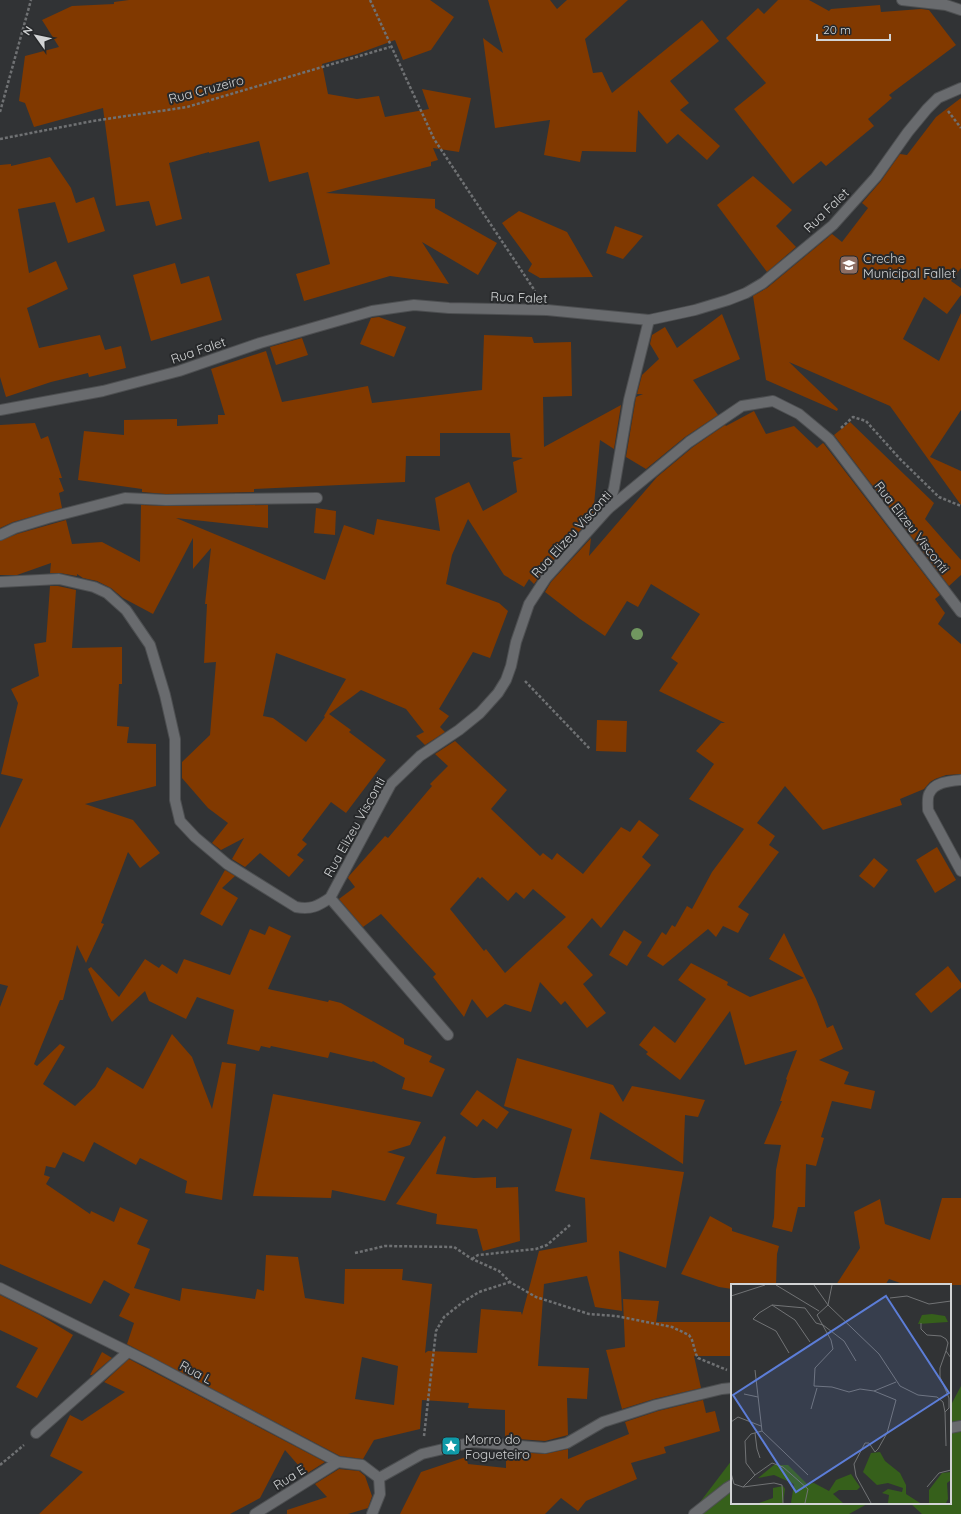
<svg xmlns="http://www.w3.org/2000/svg" width="961" height="1514" font-family="Quicksand,sans-serif">
<rect width="100%" height="100%" fill="#313335"/>
<g fill="#36601b">
<path d="M961,1386v128h-39l-12,-11h40v-99l2,-1z"/>
<path d="M732,1460v43h137l-20,11h-158z"/>
</g>
<g fill="#813900" fill-rule="evenodd">
<path d="M129,0h301l24,17 -23,33 -28,10 -8,-20 -38,14 -35,10 6,30 29,5 22,-3 6,21 44,-8 -7,-20 49,9 -12,54 -26,-4 5,12 -7,2v4l-105,27 109,6v9l62,35 -19,32 -56,-33 27,42 -59,-8 -86,25 -8,-27 34,-10 -22,-92 -39,10 -10,-41 -50,12v-1l-40,11 13,56 -26,7 -7,-25 -33,5 -13,-98 -69,19 -9,-24 -6,-2 6,-45 34,-9 -17,-27 30,-14 42,-2v-2z"/>
<path d="M488,0h62l7,9 10,-9h61l-43,39 8,34 9,-1 10,21 90,-73 17,21 -49,40 19,22 -9,7 40,36 -13,14 -29,-26 -11,10 -29,-34 -2,42 -54,-1 -2,11 -36,-7 6,-35 -55,8 -12,-90 20,15z"/>
<path d="M778,0h31l20,11 2,-2 49,-4 1,7 40,-3 8,1 27,35 -67,50 3,3 -24,21 6,7 -48,40 -5,-5 -28,23 -59,-75 32,-26 -40,-45 32,-30 6,6z"/>
<path d="M961,98v170l-10,13 10,7v7l-14,19 -23,-17 -21,42 36,22 22,-48v97l-31,47 31,14v34l-71,-99 -101,-44 49,47 -1,2 -71,-31 -13,-84 14,-8 65,-54 10,8 26,-34 -6,-5 19,-22 19,-27 7,1 29,-38z"/>
<path d="M50,157l21,31 5,15 18,-6 11,34 -37,12 -13,-41 -37,7 11,64 27,-12 12,28 -41,19 12,40 61,-13 5,15 16,-4 5,22 -37,9 -1,-4 -37,9 -45,15 -6,-20v-212l11,-1v2z"/>
<path d="M753,176l39,34 -16,16 20,21 -29,25 -50,-67z"/>
<path d="M519,211l48,21 26,45 -53,1 -12,-7 4,-7 -30,-41z"/>
<path d="M615,226l28,10 -20,23 -17,-6z"/>
<path d="M175,263l6,21 28,-8 13,44 -71,21 -18,-66z"/>
<path d="M722,314l18,45 -47,21 25,35 -33,22 -39,32 -20,-12 10,-60 7,-3h-6l5,-19 17,-16 -9,-15 2,-9 13,-8 12,21z"/>
<path d="M379,317l27,10 -12,30 -34,-13 11,-26z"/>
<path d="M484,335l48,2 2,6 37,-1 1,54 -29,1 1,50 77,-42 -7,44 -14,-9 -7,76 -52,58 -7,10 -5,-5 -5,8 -20,-12 -36,-56 -16,36 -6,29 53,19 9,8 -18,47 -17,-6 -34,57 10,7 -9,11 5,5 -20,13 -9,-9 8,-4 -18,-23 -45,-19 -32,24 22,16 -2,2 37,28 -40,53 -15,-11 -29,38 5,4 -10,11 7,5 -15,17 -29,-24 -15,14 -13,-8 12,-21 -23,12 -9,-7 16,-20 -20,-15 -26,-30v-16l28,-27 6,-73 -12,1 3,-59h-2l6,-56 -18,21v-31l-40,76 -30,-16 -12,-10 -14,-7 -14,-3 -6,-4v2l-17,-3h-10l1,-10 -34,12h-17v-34l17,-7 49,-14 6,24 30,-2 38,20 1,-57 25,1 102,-1v23l-92,-10 149,62 19,-55 30,10 3,-16 63,12 -5,-33 34,-16 14,29 34,-19 -4,-30 10,-4 -11,-1 -2,-24h-70v23h-34l-1,26 -151,7v3l-88,2 -24,-2v-3l-64,-9 6,-49 40,4v-15l53,-1v7l41,-2v-9h7l-14,-46 55,-18 16,51 86,-16 4,17 110,-13zM276,653l70,26 -22,37 1,1 -19,25 -33,-24 -10,-2z"/>
<path d="M302,338l6,17 -32,10 -6,-18z"/>
<path d="M754,411l12,23 28,-8 23,22 6,-5 1,1 116,151 -5,4 10,14 -7,11 23,20v130l-15,1 -11,4 -5,3 -6,7 -24,10 2,6 -79,25 -38,-44 -28,37 18,13 -6,9 10,7 -41,55 11,7 -11,19 -15,-7 -7,11 -8,-8 -45,37 -16,-10 15,-24 4,3 6,-10 3,2 12,-21 5,3 20,-37 32,-43 -55,-30 25,-35 -18,-13 25,-28h4l-66,-32 19,-28 -7,-5 29,-44 -49,-30 -13,23 -11,-6 -22,35 -25,-17 -35,-27 6,-10 40,-44 -2,18 68,-79 36,-30 32,-22 1,1z"/>
<path d="M850,422l84,81 -9,16 36,41v15l-12,11 -115,-151z"/>
<path d="M35,423l6,16 7,-3 14,42h-3l5,13 -5,2 3,15 -49,14 -13,6v-103z"/>
<path d="M316,508l20,3 -1,24 -21,-2z"/>
<path d="M50,586h8l18,4 -4,58 50,-1v37h-3l-2,42 12,1 -2,16 29,1v42l-71,18 48,16 27,33 -20,15 -12,-16 -27,71 3,1 -18,39 -9,-18 -14,55h-3l-26,64 3,2 23,-22 5,3 -22,37 32,22 20,-19 12,-20 36,22 29,-55 20,23 20,52 10,-47 14,2 -14,136 -37,-7 2,-12 -47,-23 -4,7 -42,-23 -10,20 -21,-10 -8,16 -9,-2 -2,9 6,2 -4,7 44,30 1,-3 23,11 6,-15 28,13 -11,24 13,5 -16,39 46,13 2,-13 73,11 2,-10 7,2 2,-36 32,2 7,41 39,6 1,-35h58l-1,11 30,4 -7,69 3,-2 49,2 4,-44 40,3 1,3 17,-64 48,-9 -2,-44 -30,-7 17,-62 -68,-23 13,-48 96,27 10,17 9,-16 73,14 -7,17 -13,-2 -2,49 -83,-52 -10,47 94,13 -18,96 -47,-17 3,60 -27,-4 -8,-31 -43,8 -6,82 51,2 -2,31 -20,-1 1,37 -23,6 -40,-3v-28l-37,-2 1,-5 -47,-3 -2,29 -46,11 -11,19 -23,-3 -213,-112 7,-21 -15,-7 11,-22 -26,-14 -13,24 -91,-40v-257l8,-21 -8,-2v-156l23,-49 -22,-5 17,-71 -7,-14 28,-13 -5,-32 12,-2zM362,1357l36,9 -4,39 -39,-6z"/>
<path d="M597,720l30,1 -1,31 -30,-1z"/>
<path d="M455,741l52,49 -16,19 49,47 3,-3 9,7 5,-7 26,21 38,-47 9,5 9,-12 20,15 -17,22 9,8 -50,63 -9,-10 -25,29 26,28 -10,9 23,29 -19,15 -22,-27 -4,4 -21,-23 -9,30 -26,-8 -18,14 -15,-19 -8,18 -31,-40 3,-3 -55,-60 -18,13 -24,-28 16,-12 -7,-9 1,-2 36,-40 3,2 44,-52 -2,-2 18,-18 -13,-12zM478,877l2,2 2,-2 26,24 8,-9 8,7 9,-10 33,28 -61,56 -19,-24 -2,2 -34,-42z"/>
<path d="M937,847l19,33 -21,13 -19,-33z"/>
<path d="M874,858l14,12 -14,18 -15,-12z"/>
<path d="M225,870l10,6 -13,12 16,10 -16,28 -22,-12z"/>
<path d="M269,926l22,10 -23,53 60,13 1,-2 12,3 63,36v5l28,12 -3,6 16,7 -13,28 -30,-8 3,-11 -32,-17 -1,1 -42,-10 -2,6 -57,-12 -1,2 -9,-2 -2,5 -32,-7 7,-34 -37,-13 -11,22 -37,-18 -4,-10 -33,31 -4,-7v-1l-20,-45 3,-2 28,30 26,-38 14,9 3,-4 15,10 7,-15 46,16 20,-46 15,6z"/>
<path d="M624,930l18,12 -15,24 -18,-11z"/>
<path d="M784,933l32,66 11,29 6,-3 10,24 -24,11 30,12 -5,12 31,7 -4,18 -39,-8 -11,36 3,1 -8,28 -10,-2 -1,43h-7l-6,25 -20,-5 2,-9 2,-48 5,-25 -17,-1 18,-43h-2l7,-21 -1,-1 11,-29 -52,15 -15,-54 -50,69 -34,-26 2,-2 -9,-7 15,-19 21,17 31,-44 -28,-19 13,-17 37,19 -1,3 23,12 54,-19 -35,-19z"/>
<path d="M948,966l13,17v5l-30,25 -16,-19z"/>
<path d="M477,1090l32,22 -12,17 -14,-10 -6,8 -17,-13z"/>
<path d="M273,1094l148,28 -11,23 -23,7 18,5 -20,44 -53,-11 -1,8 -78,-2z"/>
<path d="M444,1136l2,1 -10,37 38,4 22,-1v11l22,-1 2,54 -37,10 -6,-22 -41,-5 1,-10 -41,-10z"/>
<path d="M942,1198h19v87h-55l-17,-6 -4,6h-49l24,-37 -6,-36 26,-13 5,25 45,16z"/>
<path d="M710,1216l22,12v3l47,15 -2,8 -1,31h-44v4l-13,-2 -38,-13z"/>
<path d="M0,1295l40,20 33,20 -36,63 -21,-11 22,-39 -38,-18z"/>
<path d="M623,1299l36,2 -3,22 1,-1h75v34h-38l7,32 -47,11 -32,10 -16,-59 19,-3z"/>
<path d="M102,1352l10,6 -20,17h-2z"/>
<path d="M129,1359l17,9 179,94 -19,12 -21,-24 -25,48 -30,16h-191l44,-42 -33,-16 20,-41 12,6 43,-29 -21,-10z"/>
<path d="M703,1400l3,13 9,-2 5,20 -56,16 2,6 -35,10 6,16 -51,22 -8,10 -17,-13 -16,16h-145l21,-42 45,-15 2,7 38,4v-17l39,3 23,-5v10l61,-25 -4,-12 33,-11z"/>
<path d="M339,1469l20,2 6,5 7,20 -4,12 -20,6h-61v-4l40,-13 -12,-13z"/>
</g>
<g fill="none" stroke-linecap="round" stroke-linejoin="round">
<g stroke="#4d4f51" stroke-width="12">
<g id="street">
<path d="M902,0l44,5 15,5"/>
<path d="M0,410l103,-19 76,-20 81,-28 112,-32 42,-6 35,3 98,2 102,10 46,-10 33,-10 18,-7 17,-10 70,-58 43,-48 32,-45 19,-23 11,-11 23,-10"/>
<path d="M608,509l6,-21 15,-88 20,-80"/>
<path d="M0,535l15,-7 33,-10 77,-20 41,2 151,-2"/>
<path d="M0,582l59,-3 35,8 13,6 19,17 24,35 15,50 10,44v61l5,21 15,16 32,27 69,43c15,3 22,-1 34,-9l61,-114 29,-28 39,-26 21,-17 18,-20 8,-13 5,-14 5,-24 13,-38 17,-26 62,-69 81,-67 53,-36 31,-5 26,13 30,25 132,173"/>
<path d="M961,780c-11,1 -27,2 -32,14 -2,4 -1,11 -1,16l33,61"/>
<path d="M330,898l118,137"/>
<path d="M0,1288l149,74 189,100 24,3 17,13"/>
<path d="M950,1428l11,-2"/>
<path d="M36,1433l92,-81"/>
<path d="M379,1478l43,-24 51,-12 72,6 22,-5 36,-21 53,-17 66,-16 10,-1"/>
<path d="M255,1514l83,-52"/>
<path d="M372,1514l8,-20 -1,-16"/>
<path d="M694,1514l33,-26 5,-3"/>
</g>
</g>
<g stroke="#6f7173" stroke-width="2.5" stroke-dasharray="3 2" stroke-linecap="butt">
<path d="M370,0l64,139 101,152"/>
<path d="M948,111l13,17"/>
<path d="M0,112l31,-112"/>
<path d="M0,139l93,-18 94,-14 203,-60"/>
<path d="M841,428l12,-11 13,4 34,38 39,38 22,9"/>
<path d="M525,681l65,68"/>
<path d="M355,1253l30,-7 69,1 18,12 27,12 11,11 26,15 53,17 27,2 56,11 17,8 3,5 4,14 2,4 29,12"/>
<path d="M472,1259l6,-4 58,-6 11,-4 23,-20"/>
<path d="M424,1436l12,-105 8,-14 19,-15 16,-10 31,-10"/>
<path d="M0,1465l24,-20"/>
</g>
<use href="#street" stroke="#696b6e" stroke-width="10"/>
</g>
<circle fill="#719760" cx="637" cy="634" r="6"/>
<defs>
<g id="school-square" transform="scale(1)"><rect x="-9" y="-9" width="18" height="18" rx="4" fill="#8d6e63" stroke="#27292b"/><path d="M0-5L7-2L0 1L-7-2ZM-4 1L0 2.5L4 1V4Q0 6-4 4Z" fill="#fff"/></g>
<g id="sight-square" transform="scale(1)"><rect x="-9" y="-9" width="18" height="18" rx="4" fill="#0f9aa8" stroke="#27292b"/><path d="M0-6L1.8-2.2L6-1.7L2.9 1.2L3.7 5.4L0 3.3L-3.7 5.4L-2.9 1.2L-6-1.7L-1.8-2.2Z" fill="#fff"/></g>
</defs>
<g fill-rule="evenodd">
<use href="#school-square" x="849" y="265"/>
<use href="#sight-square" x="451" y="1446"/>
</g>
<g text-anchor="middle" stroke-width="4" stroke-linejoin="round" paint-order="stroke">
<g font-size="13" fill="#d2d4d5" stroke="#27292b">
<text transform="translate(206 89) rotate(-15)" y="5">Rua Cruzeiro</text>
<text transform="translate(826 210) rotate(-44)" y="5">Rua Falet</text>
<text transform="translate(519 297) rotate(2)" y="5">Rua Falet</text>
<text transform="translate(198 350) rotate(-19)" y="5">Rua Falet</text>
<text transform="translate(912 527) rotate(52)" y="5">Rua Elizeu Visconti</text>
<text transform="translate(571 534) rotate(-48)" y="5">Rua Elizeu Visconti</text>
<text transform="translate(354 827) rotate(-61)" y="5">Rua Elizeu Visconti</text>
<text transform="translate(196 1372) rotate(28)" y="5">Rua L</text>
<text transform="translate(289 1477) rotate(-32)" y="5">Rua E</text>
</g>
<g font-size="13" fill="#d2d4d5" stroke="#27292b" text-anchor="start">
<text x="863" y="263">Creche<tspan x="863" dy="15">Municipal Fallet</tspan></text>
<text x="465" y="1444">Morro do<tspan x="465" dy="15">Fogueteiro</tspan></text>
</g>
</g>
<g transform="translate(731 1284)">
<rect width="220" height="220" fill="#313335"/>
<path d="M201,30l13,2 3,6 -30,2 4,-9zM149,168l5,9 15,12 6,12v9l14,9h-32l1,-8 -7,-2 6,-4 14,3 1,-4 -15,-5 -11,2 -14,-13 8,-19zM43,181h14l19,19 7,-1 15,8 7,-11 15,-6 9,13 -3,3h-18l-6,4 10,9h-52l3,-19 -20,-9 -16,3zM220,188v8l-4,3 1,16 -2,4h-17v-13l13,-17zM52,202l2,3 -2,14h-24l14,-5v-10z" fill="#36601b"/>
<path fill="none" stroke="#717375" stroke-width="1" d="M45,1l43,26M83,1l14,20 51,49 21,32 18,9 19,2 6,5 2,10 4,-4v-10l-9,-21v-9l6,-17 5,7M101,1l-4,20 -11,10 14,25 2,9 -18,19 -1,18 18,1 17,5 11,-3 14,2 22,9 -9,33 -9,16 -3,3 -6,-9h-4l-11,21 2,12 15,27M0,12l34,-11M159,14l17,-2 22,8 22,-3M41,21l23,15 15,22M190,39v6l6,6 14,1 5,3 2,4 -2,8M58,69l-13,-22 -23,-12 6,-6 13,-8 33,3 11,15 7,2 21,16 12,20M24,86l7,61M143,107l22,-9M13,110l14,3M80,125l6,-21M214,128l1,34M0,138l7,-5 23,9M31,147l46,44M24,149l2,16 3,9M0,189l3,11 9,3 12,-12 -9,-12 -1,-22 6,-7 11,-3M24,191l17,-12 11,4 25,22 -3,14M12,203l31,-4 8,2 1,18M196,203l12,-14 12,-3"/>
<path fill="#5c7dd7" fill-opacity="0.15" stroke="#5c7dd7" stroke-width="2" d="M155,12l63,97 -153,99 -63,-97z"/>
<rect width="220" height="220" fill="none" stroke="#d2d4d5" stroke-width="2"/>
</g>
<g transform="translate(36 36) rotate(303)" stroke="#27292b" stroke-width="3" paint-order="stroke">
<path d="M0-3L7 15L0 10L-7 15Z" fill="#d2d4d5"/>
<text y="-6" font-size="11" font-weight="bold" text-anchor="middle" fill="#d2d4d5">N</text>
</g>
<path d="M817 34v6h73v-6" fill="none" stroke="#d2d4d5" stroke-width="2"/>
<text x="823" y="34" font-size="12" fill="#d2d4d5" stroke="#27292b" stroke-width="3" paint-order="stroke">20 m</text>
</svg>
